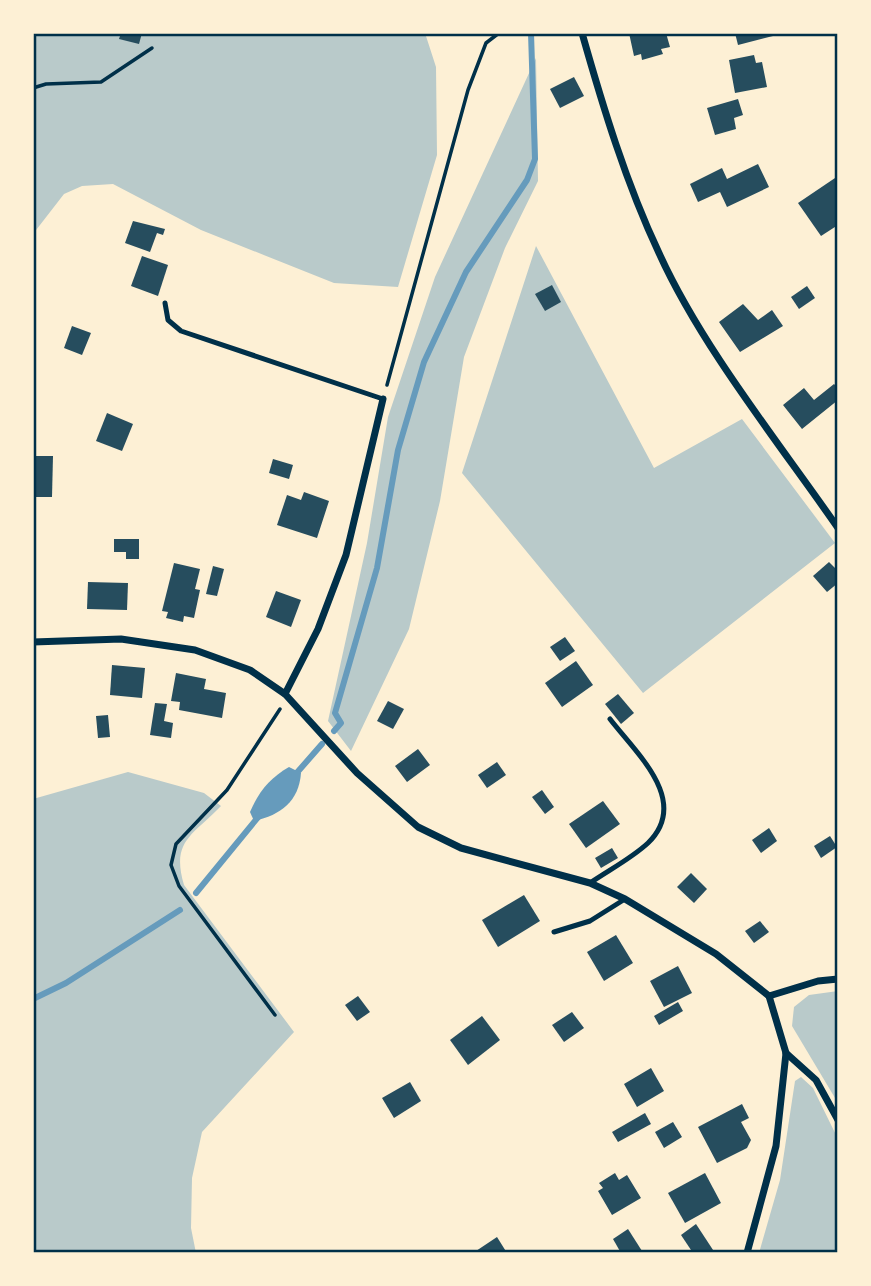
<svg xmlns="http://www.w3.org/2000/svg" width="871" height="1286" font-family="Manrope,sans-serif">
<rect width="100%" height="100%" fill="#fdf0d5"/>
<g fill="#b9caca">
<path d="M33,33h392l11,34 1,88 -39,132 -64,-4 -133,-53 -88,-46 -31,2 -18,8 -31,40z"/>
<path d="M536,58l2,123 -33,67 -41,109 -24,144 -31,128 -58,122 -23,-30 39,-178 21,-126 47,-140z"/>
<path d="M536,246l118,222 88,-49 93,124 -192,150 -181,-220z"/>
<path d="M128,772l76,21 17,13c-29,30 -50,35 -37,79l110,147 -92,100 -10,46 -1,50 5,25h-163v-454z"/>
<path d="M838,991v112l-46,-77 2,-19 15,-12z"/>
<path d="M801,1077l12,11 25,51v114h-79l21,-73 15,-99z"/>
</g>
<path fill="#669bbc" d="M289,767l12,6c-2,28 -20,42 -47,48l-4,-9c9,-21 20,-34 39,-45z"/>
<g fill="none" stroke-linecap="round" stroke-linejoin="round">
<g stroke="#669bbc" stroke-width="6">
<path d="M334,731l7,-8 -6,-10 42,-145 21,-118 26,-88 42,-90 61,-92 8,-21 -4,-126"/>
<path d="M294,776l28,-32"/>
<path d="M196,893l63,-77"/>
<path d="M33,999l33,-16 114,-73"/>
</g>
</g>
<g fill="#264d5e">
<path d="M121,33h21l-3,11 -20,-5z"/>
<path d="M629,33h37l4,14 -9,2 2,5 -21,6 -1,-6 -7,2z"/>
<path d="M735,33h46v1l-43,11z"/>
<path d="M754,55l2,8 6,-1 5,25 -32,6 -6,-33z"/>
<path d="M574,77l10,19 -24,12 -10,-19z"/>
<path d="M738,99l5,16 -9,3 2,11 -21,6 -8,-27z"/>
<path d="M758,164l11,23 -42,20 -7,-15 -22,10 -8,-18 32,-16 5,11z"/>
<path d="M838,176v49l-17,11 -23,-33z"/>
<path d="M133,221l32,8 -2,6 -6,-2 -7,19 -25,-9z"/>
<path d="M142,256l26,9 -10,31 -27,-10z"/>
<path d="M552,285l9,17 -16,9 -10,-17z"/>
<path d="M807,286l8,12 -16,11 -8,-12z"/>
<path d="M743,304l15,16 14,-10 11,16 -43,26 -21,-30z"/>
<path d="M72,326l19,7 -9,22 -18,-7z"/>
<path d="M834,384l4,4v12l-36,29 -19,-24 21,-17 10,12z"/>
<path d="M107,413l26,11 -11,27 -26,-10z"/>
<path d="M33,456h20l-1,41h-19z"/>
<path d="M273,459l20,6 -4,14 -20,-6z"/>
<path d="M304,492l25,9 -12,37 -40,-13 10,-30 14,5z"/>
<path d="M114,539h25v20h-13v-7h-12z"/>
<path d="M829,562l9,9v12l-11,9 -14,-16z"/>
<path d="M174,563l26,6 -5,20 5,1 -6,28 -10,-2 -1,6 -17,-4 2,-6 -6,-1z"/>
<path d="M213,566l11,3 -7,27 -11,-2z"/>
<path d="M88,582l40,1 -1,27 -40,-1z"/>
<path d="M276,591l25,9 -10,27 -25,-10z"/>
<path d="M565,637l10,14 -15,10 -10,-14z"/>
<path d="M576,661l17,24 -31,22 -17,-24z"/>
<path d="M112,665l33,3 -3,30 -32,-3z"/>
<path d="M176,673l30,6 -2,10 22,4 -4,25 -43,-8 1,-8 -9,-1z"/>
<path d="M618,694l16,19 -13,11 -16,-20z"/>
<path d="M388,701l16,8 -11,20 -16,-8z"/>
<path d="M155,703l12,1 -3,17 9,2 -2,15 -21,-3z"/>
<path d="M108,715l2,22 -12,1 -2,-22z"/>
<path d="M418,749l12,16 -23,17 -12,-16z"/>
<path d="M497,762l9,13 -19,13 -9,-13z"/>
<path d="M542,790l12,17 -9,7 -13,-17z"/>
<path d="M603,801l17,23 -34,24 -17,-24z"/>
<path d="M769,828l8,13 -16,12 -9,-13z"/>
<path d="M830,836l7,11 -16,11 -7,-12z"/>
<path d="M612,848l6,10 -17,10 -6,-10z"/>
<path d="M691,873l16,16 -13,14 -17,-16z"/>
<path d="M524,895l16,26 -42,26 -16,-27z"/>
<path d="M760,921l9,11 -15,11 -9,-12z"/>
<path d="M616,935l17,28 -29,18 -17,-29z"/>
<path d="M678,966l14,27 -28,14 -14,-26z"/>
<path d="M358,996l12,16 -13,9 -12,-16z"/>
<path d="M678,1002l5,9 -24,14 -5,-9z"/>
<path d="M572,1012l12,16 -20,14 -12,-17z"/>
<path d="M482,1016l18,24 -32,25 -18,-25z"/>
<path d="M651,1068l13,23 -27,16 -13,-23z"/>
<path d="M410,1082l11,19 -27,17 -12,-20z"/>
<path d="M742,1104l7,14 -8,4 10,18 -4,8 -30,15 -19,-36z"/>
<path d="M645,1113l6,11 -33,18 -6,-10z"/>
<path d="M673,1122l9,15 -18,11 -9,-16z"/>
<path d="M615,1173l4,7 8,-5 14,23 -29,17 -14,-24 5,-3 -4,-5z"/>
<path d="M705,1173l16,30 -36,20 -17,-30z"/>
<path d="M696,1224l19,29h-22l-12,-18z"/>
<path d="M628,1229l14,22 -3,2h-18l-8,-14z"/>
<path d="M497,1237l10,16h-34z"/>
</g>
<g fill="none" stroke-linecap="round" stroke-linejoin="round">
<g stroke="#003049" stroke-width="3.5">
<path d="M33,88l13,-4 55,-2 51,-34"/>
<path d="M387,385l81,-295 18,-47 13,-10"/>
<path d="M275,1015l-96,-129 -8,-21 5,-21 51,-54 53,-81"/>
</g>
<g stroke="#003049" stroke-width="5">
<path d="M165,303l3,17 13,11 202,68"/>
<path d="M590,883c19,-13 42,-25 58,-40 43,-42 -12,-90 -38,-124"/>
<path d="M554,932l36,-11 35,-22"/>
</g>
<g stroke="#003049" stroke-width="7">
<path d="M582,33c21,74 44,150 77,220 42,93 120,190 179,275"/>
<path d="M33,642l88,-3 74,11 55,20 35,24 72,79 61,54 43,21 129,35 35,16 91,55 53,42 49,-15 20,-2"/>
<path d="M285,694l33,-65 28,-74 37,-156"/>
<path d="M786,1053l30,27 22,40"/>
<path d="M747,1253l29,-107 10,-93 -17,-57"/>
</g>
</g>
<rect width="871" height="1286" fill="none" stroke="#fdf0d5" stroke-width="70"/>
<rect x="35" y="35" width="801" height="1216" fill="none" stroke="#003049" stroke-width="2.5"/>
</svg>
